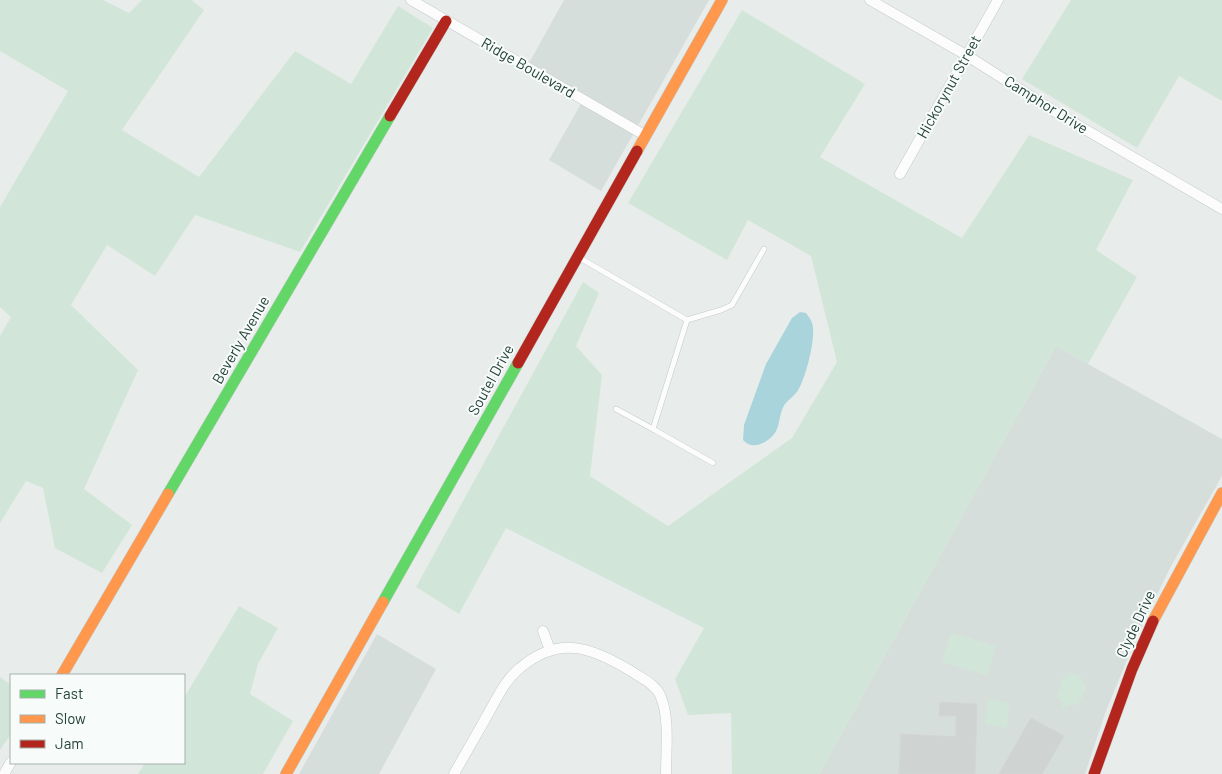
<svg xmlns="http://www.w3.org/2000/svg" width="1222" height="774" font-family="Barlow,sans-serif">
<rect width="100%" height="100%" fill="#e8edeb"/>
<g fill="#d6dedb">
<path d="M564,0h145l-108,191 -52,-31 37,-65 -57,-32z"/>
<path d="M1056,346l166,93v37l-52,92 -34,70 -30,73 -21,63h-266z"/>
<path d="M377,634l59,35 -57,105h-80z"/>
</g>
<g fill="#d1e6d8">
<path d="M0,0h103l26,13 13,-13h50l12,10 -82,120 77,47 96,-126 56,33 47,-78 35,22 -133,224 -105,-37 -40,61 -48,-31 -36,60 67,65 -54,119 48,36 -30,48 -47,-25 -12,-60 -17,-7 -26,42v-187l11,-19 -11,-10v-100l68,-116 -68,-40z"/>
<path d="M1071,0h151v101l-43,-25 -42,72 -115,-69z"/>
<path d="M742,10l123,74 -45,73 142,81 67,-103 104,45 -37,70 41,27 -49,87 -32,-18 -237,428h-87l-1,-61 -43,2 -13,-36 29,-51 -198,-100 -47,86 -43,-27 167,-305 16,11 -23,53 26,29 -12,101 78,50 124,-88 45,-76 -26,-106 -63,-36 -21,40 -99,-57z"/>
<path d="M239,606l39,22 -20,36 -8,30 43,27 -30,53h-125l7,-11h39v-65z"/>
<path d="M951,633l45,13 -9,29 -45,-13z"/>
<path d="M1069,673c10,1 15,6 17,16l-8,15 -12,2 -3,3 -2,-2 3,-4 -7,-6 4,-10v-7z"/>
<path d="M0,677l11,8v49l-11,16z"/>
<path d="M988,699l21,4 -2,25 -22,-4z"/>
</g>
<path fill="#a9d4db" d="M800,312l6,1c2,3 5,6 6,10 5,12 -7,60 -16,70 -3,4 -8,7 -11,11 -5,7 -5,17 -8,25 -5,12 -24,23 -34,11l1,-15 22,-61 26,-46z"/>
<g fill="#cfd4d2" stroke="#d1d6d4">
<path d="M940,702l37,2 -2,70h-76l2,-40 55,3v-21h-17z"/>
<path d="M1031,718l33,18 -22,38h-43z"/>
</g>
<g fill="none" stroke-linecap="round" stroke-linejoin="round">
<g stroke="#c5cac8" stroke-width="6">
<g id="lane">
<path d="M580,258l107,62 -34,109 60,34"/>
<path d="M687,320l34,-10 11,-5 32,-56"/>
<path d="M616,409l37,20"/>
</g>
</g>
<g stroke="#c5cac8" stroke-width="11">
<g id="street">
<path d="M411,0l235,136"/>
<path d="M870,0l96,55 91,58 165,96"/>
<path d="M900,174l98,-174"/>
<path d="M543,631l7,19"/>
<path d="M4,774l7,-12"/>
<path d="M454,774c11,-20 23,-40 34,-60 9,-16 17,-34 32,-46 39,-33 71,-21 111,3 10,7 24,13 29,24 10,21 6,55 6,79"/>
</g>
</g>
<g stroke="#c3cbc8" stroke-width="12">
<g id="fast">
<path d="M168,494l222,-378"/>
<path d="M383,602l135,-239"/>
</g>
</g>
<g stroke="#c3cbc8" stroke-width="12">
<g id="slow">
<path d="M637,151l85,-151"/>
<path d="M1153,621l69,-128"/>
<path d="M62,675l106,-181"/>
<path d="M286,774l97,-172"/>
</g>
</g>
<g stroke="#c3cbc8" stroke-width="12">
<g id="jam">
<path d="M390,116l56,-95"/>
<path d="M518,363l119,-212"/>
<path d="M1094,774l38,-105 21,-48"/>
</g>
</g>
<use href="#lane" stroke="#fcfcfc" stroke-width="5"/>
<use href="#street" stroke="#fcfcfc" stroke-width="10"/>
<use href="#fast" stroke="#63d668" stroke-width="11"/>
<use href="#slow" stroke="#ff974d" stroke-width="11"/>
<use href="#jam" stroke="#b3261e" stroke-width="11"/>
</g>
<g text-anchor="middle" stroke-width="4" stroke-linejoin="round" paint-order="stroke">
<g font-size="15" fill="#24423a" stroke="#f7fbf9">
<text transform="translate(528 68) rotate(30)" y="5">Ridge Boulevard</text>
<text transform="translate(949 87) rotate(-61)" y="5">Hickorynut Street</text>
<text transform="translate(1046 105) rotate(32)" y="5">Camphor Drive</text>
<text transform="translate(241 340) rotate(-60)" y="5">Beverly Avenue</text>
<text transform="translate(491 380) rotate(-61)" y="5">Soutel Drive</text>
<text transform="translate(1136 624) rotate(-65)" y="5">Clyde Drive</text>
</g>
</g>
<rect x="10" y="674" width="175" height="90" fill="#f7fbf9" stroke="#a3b1ad"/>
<rect x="20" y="690" width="25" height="8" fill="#63d668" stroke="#a3b1ad"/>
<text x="55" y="699" font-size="15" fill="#24423a">Fast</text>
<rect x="20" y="715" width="25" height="8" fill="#ff974d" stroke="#a3b1ad"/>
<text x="55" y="724" font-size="15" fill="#24423a">Slow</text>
<rect x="20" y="740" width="25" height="8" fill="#b3261e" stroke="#a3b1ad"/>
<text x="55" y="749" font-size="15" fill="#24423a">Jam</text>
</svg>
